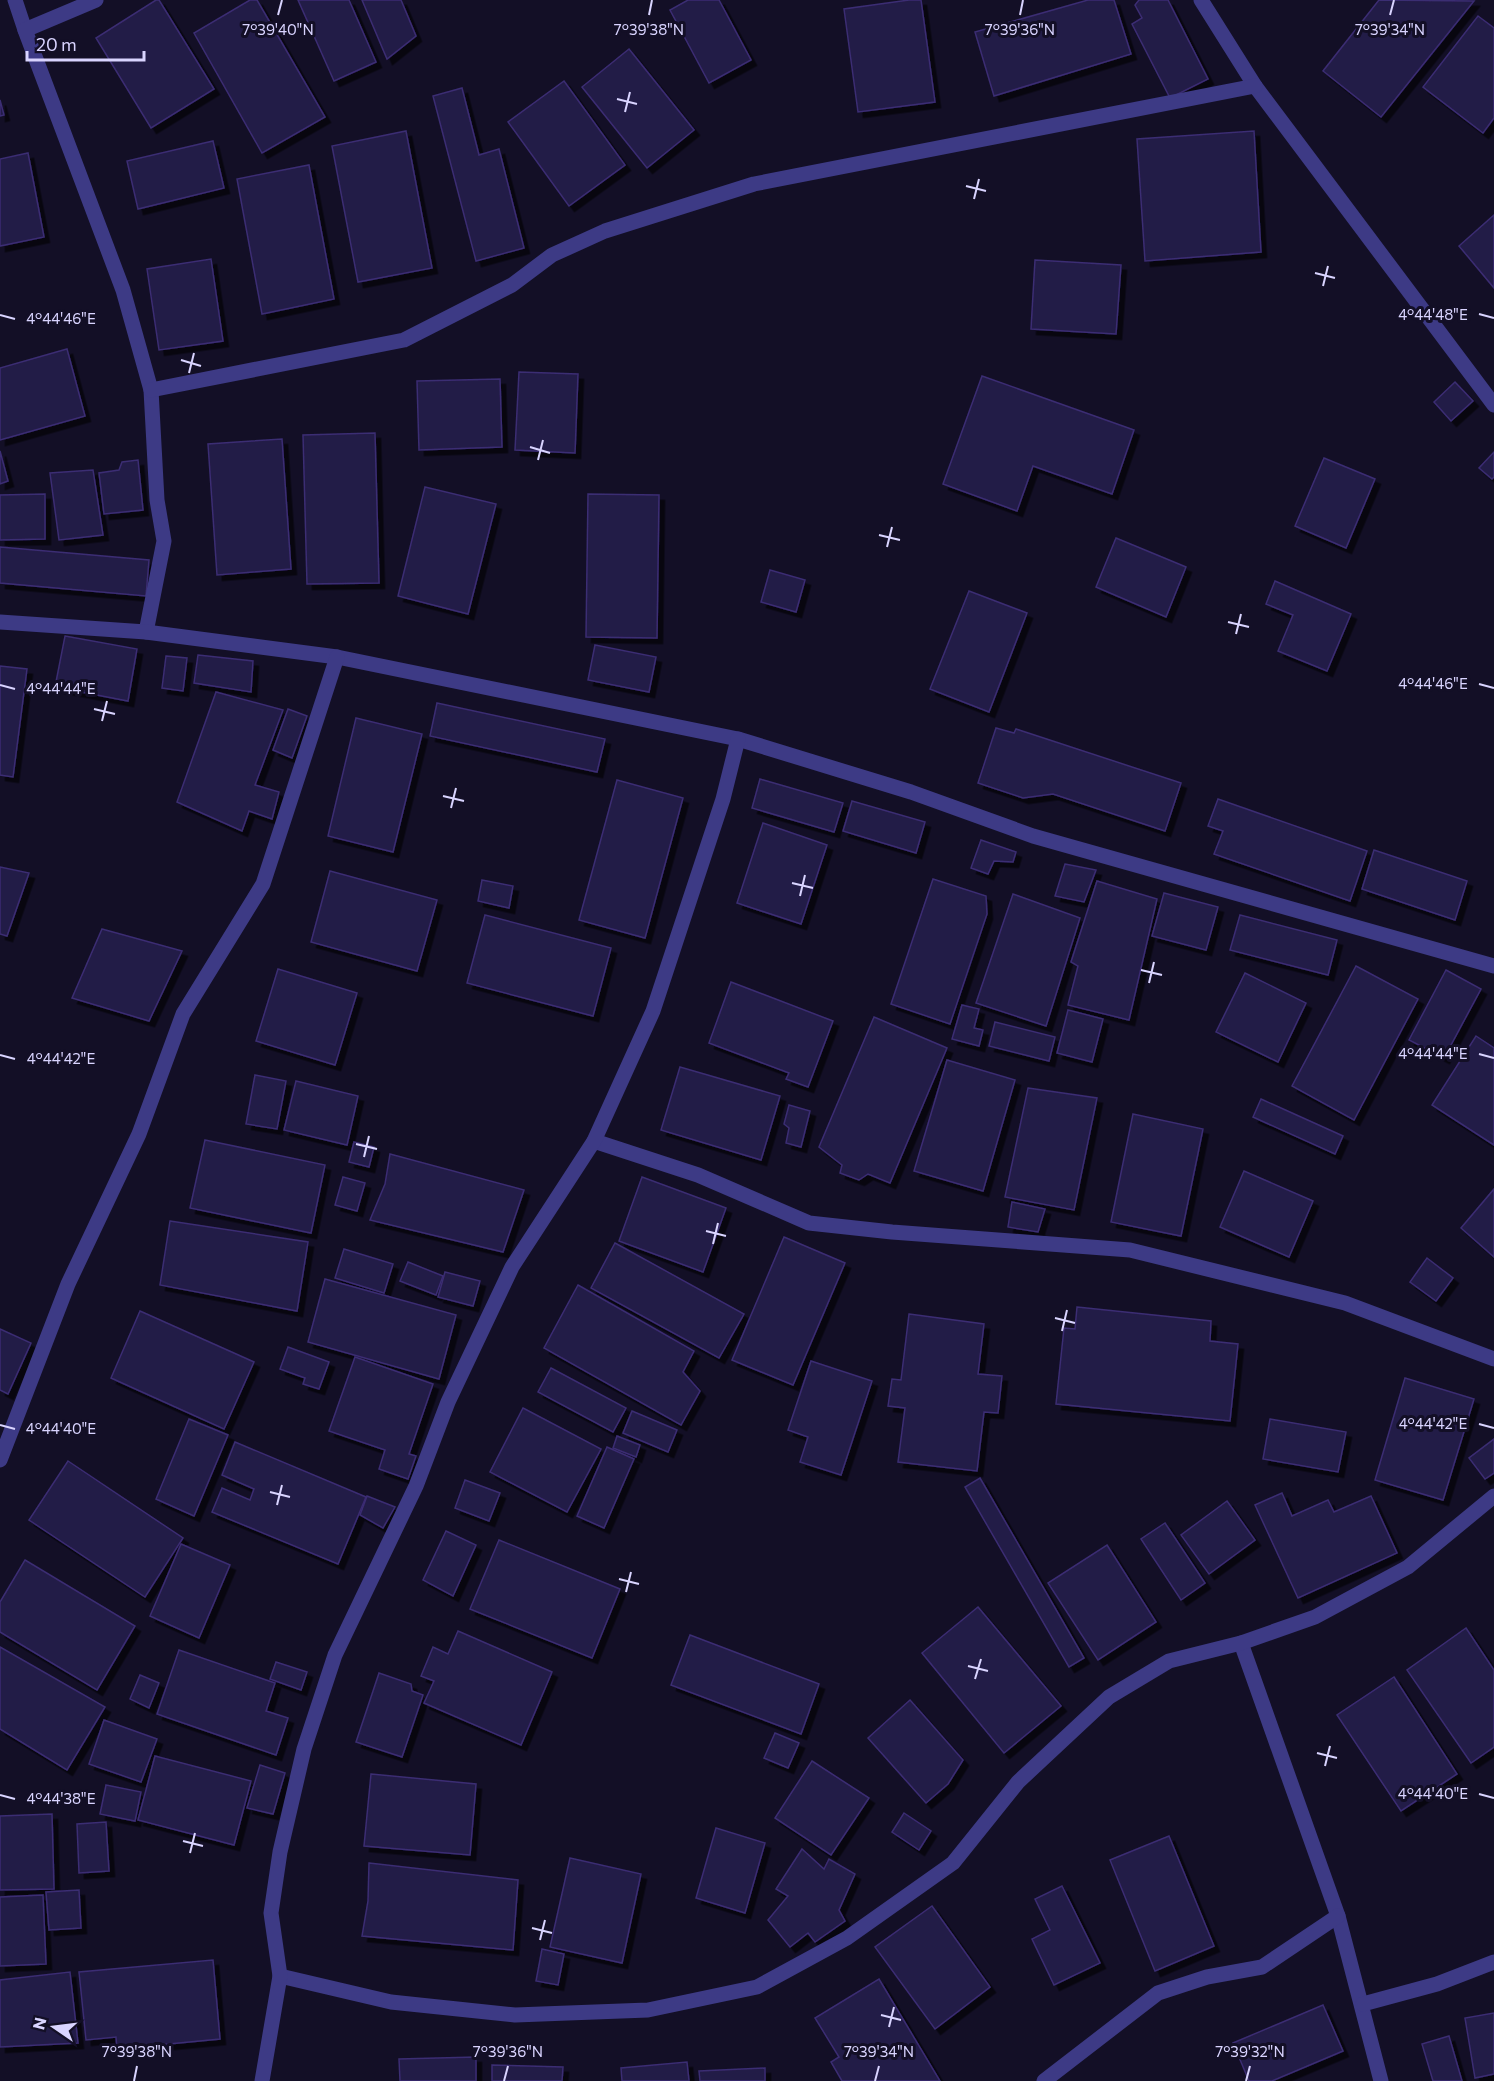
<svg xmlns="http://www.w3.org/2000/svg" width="1494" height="2081" font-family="Commissioner,sans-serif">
<defs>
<filter id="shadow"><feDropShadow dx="5.5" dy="5.5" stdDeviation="0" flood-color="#0009"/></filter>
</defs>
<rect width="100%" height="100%" fill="#130f26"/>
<g fill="#241b47" stroke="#3b2d73" stroke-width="1.5" filter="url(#shadow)">
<path d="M156,0h3l55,89 -63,39 -55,-90z"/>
<path d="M250,0h7l68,117 -63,36 -68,-120z"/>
<path d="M298,0h51l27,62 -42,19z"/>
<path d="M362,0h39l15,36 -29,23z"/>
<path d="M688,0h31l32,60 -42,23 -39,-73z"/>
<path d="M909,0h12l14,102 -77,10 -14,-103z"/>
<path d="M1088,0h26l17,54 -137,42 -19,-64z"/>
<path d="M1139,0h29l40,79 -38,19 -38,-74 10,-6 -7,-13z"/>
<path d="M1379,0l95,1 -93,116 -58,-46z"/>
<path d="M1478,16l16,12v90l-11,15 -60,-46z"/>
<path d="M629,49l65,81 -47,38 -65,-81z"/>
<path d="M564,81l61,84 -56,41 -61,-84z"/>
<path d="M462,88l17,67 20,-6 25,99 -48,13 -43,-165z"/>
<path d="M0,100l4,15 -4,1z"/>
<path d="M406,131l26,137 -74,14 -26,-136z"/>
<path d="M1254,131l7,121 -116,9 -8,-122z"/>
<path d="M213,141l11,47 -86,21 -11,-48z"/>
<path d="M28,153l16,84 -44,9v-87z"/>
<path d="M309,165l25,134 -72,15 -25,-135z"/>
<path d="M1494,215v73l-35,-42z"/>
<path d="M211,259l12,82 -64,9 -12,-81z"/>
<path d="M1035,260l86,5 -5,69 -85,-5z"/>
<path d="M67,349l18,67 -85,24v-72z"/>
<path d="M519,372l59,2 -3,79 -60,-3z"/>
<path d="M982,376l152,54 -22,64 -79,-28 -16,45 -74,-27z"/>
<path d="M500,379l2,68 -83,3 -2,-69z"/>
<path d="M1455,382l18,19 -22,20 -17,-19z"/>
<path d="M375,433l4,150 -72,1 -4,-149z"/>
<path d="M282,439l9,130 -74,6 -9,-131z"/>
<path d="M0,451l8,30 -8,3z"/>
<path d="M1494,452v25l-2,2 -13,-11z"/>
<path d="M1324,458l51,21 -29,69 -51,-22z"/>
<path d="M138,460l5,50 -39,4 -5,-41 20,-3 3,-8z"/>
<path d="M93,470l10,65 -44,5 -9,-67z"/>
<path d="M425,487l71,17 -28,110 -70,-18z"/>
<path d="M45,494v45l-45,1v-45z"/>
<path d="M588,494l71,1 -2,143 -71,-1z"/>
<path d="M1116,538l70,29 -20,50 -70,-30z"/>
<path d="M0,547l149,13 -3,36 -146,-13z"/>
<path d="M770,570l35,10 -9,32 -35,-10z"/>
<path d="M1275,581l76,33 -24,57 -49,-20 15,-36 -27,-11z"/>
<path d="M969,591l58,22 -38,99 -59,-23z"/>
<path d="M65,636l72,13 -9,52 -73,-14z"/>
<path d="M595,645l61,12 -7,35 -61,-12z"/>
<path d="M198,655l55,6 -2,31 -57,-9z"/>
<path d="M166,656l21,2 -4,33 -21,-3z"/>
<path d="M0,666l27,3 -14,108 -13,-2z"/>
<path d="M216,692l67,18 -28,75 24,7 -7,27 -23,-8 -7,20 -65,-29z"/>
<path d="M437,703l168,36 -8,33 -167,-36z"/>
<path d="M288,709l19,7 -15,42 -19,-8z"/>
<path d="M356,718l66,16 -29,118 -65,-16z"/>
<path d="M996,728l18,5 2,-4 165,54 -16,48 -112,-37 -30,4 -45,-15z"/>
<path d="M760,779l83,24 -9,29 -82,-24z"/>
<path d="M617,780l66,18 -38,140 -66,-18z"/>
<path d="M1218,799l149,52 -17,50 -136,-47 9,-23 -15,-5z"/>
<path d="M852,801l73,21 -9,31 -73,-22z"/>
<path d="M763,823l64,22 -26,79 -64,-21z"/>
<path d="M981,840l35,12 -3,10 -19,-1 -6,13 -17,-6z"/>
<path d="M1374,850l93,31 -12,39 -93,-31z"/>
<path d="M1065,864l31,6 -12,32 -29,-6z"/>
<path d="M0,867l29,6 -22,63 -7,-2z"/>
<path d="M330,871l107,29 -20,71 -106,-29z"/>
<path d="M933,879l53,17 1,18 -37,110 -59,-20z"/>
<path d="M482,880l31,6 -4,22 -31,-7z"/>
<path d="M1097,881l60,18 -28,121 -61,-15 10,-39 -7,-4z"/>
<path d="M1164,893l54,14 -12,43 -54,-14z"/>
<path d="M1013,894l67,24 -34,108 -70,-23z"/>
<path d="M485,915l126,33 -18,68 -126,-33z"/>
<path d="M1240,915l97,25 -9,35 -98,-25z"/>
<path d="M102,929l80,22 -33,70 -77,-23z"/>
<path d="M1356,966l62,33 -64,121 -62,-34z"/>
<path d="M278,969l79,24 -22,72 -79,-24z"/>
<path d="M1446,970l35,19 -37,69 -35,-18z"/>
<path d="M1245,973l61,30 -28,59 -62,-30z"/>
<path d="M731,982l102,39 -25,66 -22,-8 3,-6 -80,-30z"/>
<path d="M962,1005l17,4 -5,19 9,2 -4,16 -27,-7z"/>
<path d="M1068,1010l35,9 -11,43 -35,-9z"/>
<path d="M874,1017l73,31 -57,135 -22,-9 -9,6 -19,-7 2,-8 -23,-18z"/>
<path d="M995,1022l60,15 -6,24 -60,-15z"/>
<path d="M1476,1036l18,12v97l-62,-40z"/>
<path d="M947,1060l68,20 -32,111 -69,-20z"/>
<path d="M680,1067l100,29 -19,64 -100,-30z"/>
<path d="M255,1075l31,6 -9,48 -31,-5z"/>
<path d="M296,1081l62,15 -11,49 -63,-15z"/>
<path d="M1028,1088l69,10 -23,112 -69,-13z"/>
<path d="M1261,1099l82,37 -8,18 -82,-37z"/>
<path d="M789,1105l21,6 -9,36 -15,-4 3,-15 -5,-4z"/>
<path d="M1133,1114l70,15 -22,107 -70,-14z"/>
<path d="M205,1140l120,25 -14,68 -121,-25z"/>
<path d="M354,1142l20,5 -5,20 -20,-5z"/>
<path d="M390,1154l134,36 -21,62 -133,-32 15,-36z"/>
<path d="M1244,1171l69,30 -24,56 -69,-30z"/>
<path d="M343,1177l22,6 -8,28 -22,-6z"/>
<path d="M642,1177l84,31 -23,64 -84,-31z"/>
<path d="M1494,1189v68l-33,-29z"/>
<path d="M1012,1202l33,7 -7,23 -30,-5z"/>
<path d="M170,1221l138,21 -11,69 -137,-26z"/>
<path d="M784,1237l61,26 -52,122 -61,-25z"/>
<path d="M615,1243l129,71 -25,44 -128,-70z"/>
<path d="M344,1249l49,15 -9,29 -49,-15z"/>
<path d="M1427,1258l26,20 -17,23 -26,-19z"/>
<path d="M408,1262l35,14 -7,19 -36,-14z"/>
<path d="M445,1272l35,9 -7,25 -35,-9z"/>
<path d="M325,1279l131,36 -17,64 -131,-37z"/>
<path d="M578,1285l116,66 -11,21 17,19 -19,34 -137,-77z"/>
<path d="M1077,1307l134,14 -1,20 28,3 -8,77 -174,-17 8,-76 11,1z"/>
<path d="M140,1311l114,51 -30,67 -113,-51z"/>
<path d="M909,1314l75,10 -6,50 24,2 -4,37 -14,-1 -7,59 -79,-9 7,-54 -17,-2 4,-27 9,1z"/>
<path d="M0,1329l31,14 -23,51 -8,-4z"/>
<path d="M288,1347l41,15 -10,27 -16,-5 2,-6 -25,-9z"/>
<path d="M355,1357l78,27 -24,70 7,2 -8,23 -29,-10 6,-19 -56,-19z"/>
<path d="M811,1361l61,20 -31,94 -41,-13 8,-25 -20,-7z"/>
<path d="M551,1368l75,40 -13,24 -75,-40z"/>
<path d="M1405,1378l69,21 -31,101 -68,-20z"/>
<path d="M523,1408l78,41 -34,63 -77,-40z"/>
<path d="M632,1411l45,19 -9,22 -45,-19z"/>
<path d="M189,1419l39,16 -34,81 -38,-17z"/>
<path d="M1270,1419l76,13 -8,40 -75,-13z"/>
<path d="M617,1436l23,9 -4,12 -23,-9z"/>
<path d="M1494,1439v34l-9,6 -16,-21z"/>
<path d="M235,1442l131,55 -28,67 -126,-52 10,-24 28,12 4,-11 -32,-14z"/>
<path d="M607,1447l27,12 -30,69 -27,-12z"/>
<path d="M68,1461l115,77 -38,59 -116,-77z"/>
<path d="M980,1478l104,180 -15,9 -104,-180z"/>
<path d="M465,1480l35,13 -11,28 -34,-13z"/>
<path d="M1282,1493l10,23 36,-16 6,12 37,-16 26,57 -99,45 -43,-93z"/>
<path d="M367,1496l28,11 -12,21 -23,-13z"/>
<path d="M1227,1501l28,39 -46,34 -28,-39z"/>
<path d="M1165,1523l40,60 -24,17 -40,-61z"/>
<path d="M446,1531l30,14 -23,51 -30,-16z"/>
<path d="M499,1540l121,49 -28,69 -122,-49z"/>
<path d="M181,1544l49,21 -31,73 -49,-22z"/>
<path d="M1107,1545l49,77 -58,38 -50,-77z"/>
<path d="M25,1560l110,66 -38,64 -97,-58v-30z"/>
<path d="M978,1607l83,99 -57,47 -82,-100z"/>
<path d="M1466,1628l28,42v77l-23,16 -64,-93z"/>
<path d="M458,1631l94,41 -31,73 -97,-42 10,-22 -13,-5 12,-29 15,7z"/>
<path d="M690,1635l129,49 -18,50 -130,-49z"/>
<path d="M0,1647l105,60 -38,63 -67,-41z"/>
<path d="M179,1650l96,33 -9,28 22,7 -12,37 -119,-41z"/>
<path d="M276,1662l31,10 -6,18 -31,-11z"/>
<path d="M379,1673l32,11 1,7 11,4 -21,62 -46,-15z"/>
<path d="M140,1675l19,8 -10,25 -19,-9z"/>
<path d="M1394,1677l63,97 -56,37 -64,-96z"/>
<path d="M910,1700l53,60 -15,24 -22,19 -58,-65z"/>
<path d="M104,1720l53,19 -16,43 -52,-18z"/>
<path d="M775,1733l24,10 -11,25 -24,-10z"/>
<path d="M155,1756l96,25 -17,64 -96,-25z"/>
<path d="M812,1761l57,37 -38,57 -56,-37z"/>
<path d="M260,1765l25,8 -12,41 -26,-6z"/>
<path d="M371,1774l105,10 -6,71 -106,-9z"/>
<path d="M106,1785l35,7 -6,29 -35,-7z"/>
<path d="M904,1813l27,18 -12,19 -27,-18z"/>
<path d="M52,1814l2,75 -54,1v-74z"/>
<path d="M106,1822l3,49 -30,2 -2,-49z"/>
<path d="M716,1828l49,15 -20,70 -49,-15z"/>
<path d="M1169,1836l45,110 -59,25 -45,-111z"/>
<path d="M802,1849l22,20 5,-10 26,15 -16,36 6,11 -30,21 -7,-9 -18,14 -22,-27 20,-24 -12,-7z"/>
<path d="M570,1858l71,16 -19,89 -72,-16z"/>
<path d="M369,1863l149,17 -5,70 -151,-14 6,-35z"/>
<path d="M1062,1886l38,77 -46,22 -22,-46 18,-9 -15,-31z"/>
<path d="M79,1890l2,38 -32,2 -3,-38z"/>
<path d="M43,1895l3,69 -46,2v-69z"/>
<path d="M932,1906l58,81 -55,42 -60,-82z"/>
<path d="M542,1949l22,5 -6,31 -22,-4z"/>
<path d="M213,1960l7,79 -103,10 -1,-12 -30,3 -7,-68z"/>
<path d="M70,1972l8,71 -78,4v-67z"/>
<path d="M879,1979l61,102h-98l-11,-19 8,-5 -24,-39z"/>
<path d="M1323,2005l20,46 -71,30h-23l-16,-38z"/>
<path d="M1494,2013v61l-19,4 -10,-60z"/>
<path d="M1449,2036l13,45h-29l-11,-37z"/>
<path d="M476,2057v24h-76l-1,-22z"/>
<path d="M687,2062l2,19h-67l-1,-13z"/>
<path d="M492,2065l71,2 -1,14h-70z"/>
<path d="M765,2068v13h-65l-1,-10z"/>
</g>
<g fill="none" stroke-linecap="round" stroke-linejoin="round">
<g stroke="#3d3a85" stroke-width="15">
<path d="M15,0l10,30"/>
<path d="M96,0l-71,30 98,260 28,100 6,110 7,41 -18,91"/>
<path d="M1201,0l54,86 239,319"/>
<path d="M151,390l253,-50 108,-55 40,-30 53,-24 149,-47 501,-98"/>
<path d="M0,622l146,10 191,25 401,82 173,53 122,44 461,130"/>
<path d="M594,1141l104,34 111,48 83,9 238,18 215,53 149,56"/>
<path d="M0,1460l68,-176 71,-150 44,-120 80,-130 74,-227"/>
<path d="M1241,1643l97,273 43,165"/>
<path d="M280,1976l111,26 124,13 133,-5 109,-23 90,-49 106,-75 65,-81 91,-85 60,-36 72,-18 74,-26 93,-50 86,-71"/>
<path d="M1363,2004l74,-20 57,-22"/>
<path d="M262,2081l18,-105 -9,-63 9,-61 24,-103 31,-94 81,-169 32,-84 64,-135 82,-126 59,-130 70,-212 15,-60"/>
<path d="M1044,2081l114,-88 49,-16 55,-10 76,-51"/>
</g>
</g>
<path fill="none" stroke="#d9d4ff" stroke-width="2" d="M278,15l4,-15M649,15l3,-15M1020,15l3,-15M1390,15l4,-15M617,99l20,5M625,112l5,-20M966,186l20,5M974,199l5,-20M1315,273l20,5M1323,286l5,-20M1479,314l15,4M0,315l15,4M181,360l20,6M189,373l5,-20M530,447l20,6M538,460l5,-20M879,535l21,5M887,547l5,-20M1228,622l21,5M1236,634l5,-20M1479,684l15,4M0,685l15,4M94,709l21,5M102,721l5,-20M443,796l21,5M451,808l5,-20M792,883l21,5M800,896l5,-21M1141,970l21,5M1149,983l5,-21M1479,1054l15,4M0,1055l15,4M356,1144l21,5M364,1157l5,-21M706,1231l20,5M713,1244l5,-21M1055,1318l20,5M1062,1331l5,-21M1479,1424l15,4M0,1425l15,4M270,1492l20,5M277,1505l5,-20M619,1579l20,5M626,1592l5,-20M968,1666l20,5M975,1679l6,-20M1317,1753l20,5M1325,1766l5,-20M1479,1794l15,4M0,1795l15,4M183,1841l20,5M190,1853l5,-20M532,1928l20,5M540,1940l5,-20M881,2015l20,5M889,2027l5,-20M134,2081l3,-15M504,2081l4,-15M875,2081l4,-15M1246,2081l4,-15"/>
<g font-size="15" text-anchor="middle" fill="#d9d4ff" stroke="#130f26" stroke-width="6" stroke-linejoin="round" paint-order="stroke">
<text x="278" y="35">7°39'40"N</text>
<text x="649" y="35">7°39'38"N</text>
<text x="1020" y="35">7°39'36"N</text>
<text x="1390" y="35">7°39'34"N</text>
<text x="1433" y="320">4°44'48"E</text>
<text x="61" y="324">4°44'46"E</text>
<text x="1433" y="689">4°44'46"E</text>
<text x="61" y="694">4°44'44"E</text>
<text x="1433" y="1059">4°44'44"E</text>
<text x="61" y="1064">4°44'42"E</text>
<text x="1433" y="1429">4°44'42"E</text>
<text x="61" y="1434">4°44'40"E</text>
<text x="1433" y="1799">4°44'40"E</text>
<text x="61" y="1804">4°44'38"E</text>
<text x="137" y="2057">7°39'38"N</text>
<text x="508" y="2057">7°39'36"N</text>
<text x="879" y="2057">7°39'34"N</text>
<text x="1250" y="2057">7°39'32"N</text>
</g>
<g transform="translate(54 2027) rotate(284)" stroke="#130f26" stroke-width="4.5" paint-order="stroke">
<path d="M0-4.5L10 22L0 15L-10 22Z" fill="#d9d4ff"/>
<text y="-9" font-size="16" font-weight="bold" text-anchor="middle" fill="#d9d4ff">N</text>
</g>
<path d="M27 51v9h117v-9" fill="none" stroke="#d9d4ff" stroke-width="3"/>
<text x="36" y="51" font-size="18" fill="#d9d4ff" stroke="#130f26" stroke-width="4.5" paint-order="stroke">20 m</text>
</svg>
